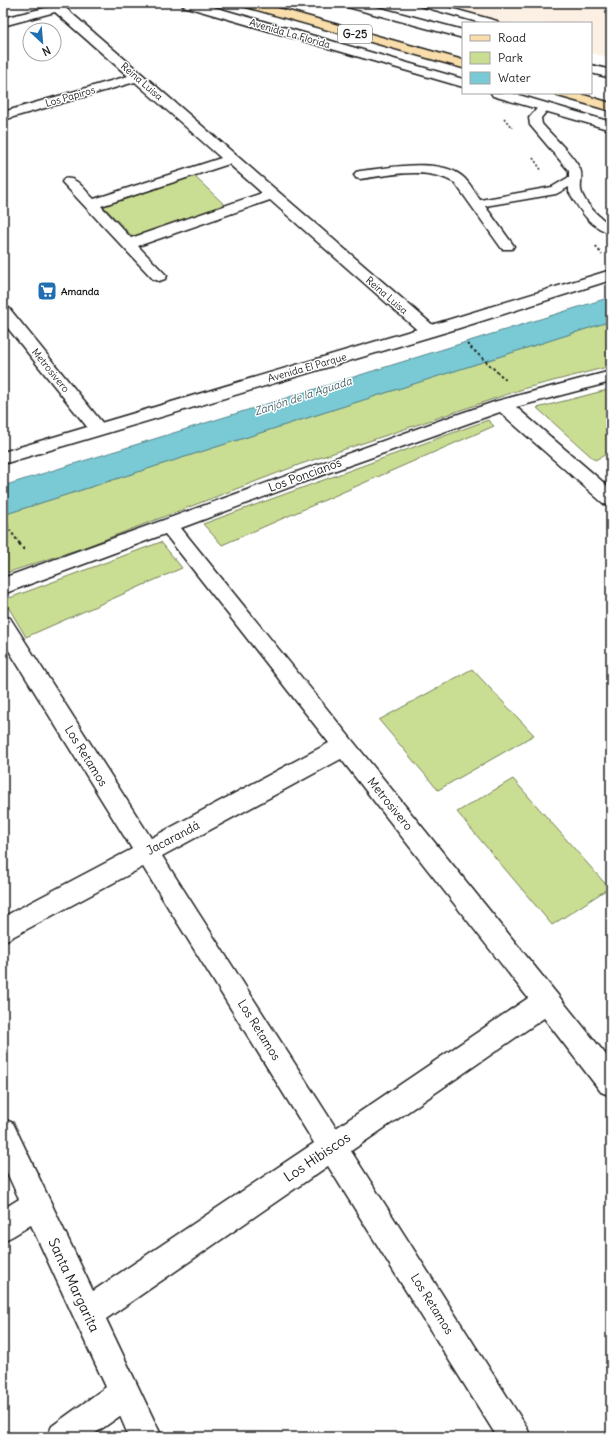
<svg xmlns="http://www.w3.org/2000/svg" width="614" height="1440" font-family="Delius,sans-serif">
<rect width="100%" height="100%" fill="#fff"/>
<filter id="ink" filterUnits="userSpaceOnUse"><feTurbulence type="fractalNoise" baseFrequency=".025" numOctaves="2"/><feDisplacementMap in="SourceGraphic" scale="8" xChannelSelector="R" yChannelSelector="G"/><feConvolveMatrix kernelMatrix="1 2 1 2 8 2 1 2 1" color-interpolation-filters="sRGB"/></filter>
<g filter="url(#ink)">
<path fill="#fbf0e3" d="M415,3h196v55l-20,-5v-30h-106z"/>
<g fill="#cade93" stroke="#737d58">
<path d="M194,176l34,32 -92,32 -33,-34z"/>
<path d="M611,321v45l-85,22 -225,76 -216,83 -82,27v-59z"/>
<path d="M611,389v63l-16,8 -58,-52z"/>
<path d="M488,420l6,6 -272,119 -19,-21z"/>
<path d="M161,542l21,26 -156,69 -22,-37z"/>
<path d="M472,669l62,66 -96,55 -59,-70z"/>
<path d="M513,779l96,109 -57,37 -95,-113z"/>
</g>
<path fill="#7acad5" stroke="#54848b" d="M611,297v24l-608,194v-29z"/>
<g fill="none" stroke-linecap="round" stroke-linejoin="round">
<g stroke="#1c1c1c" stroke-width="3">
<g id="lane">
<path d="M416,3h16l65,18 1,2h-17l-64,-18z"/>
<path d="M544,104l4,1 2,2 -9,11 1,6c12,14 29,28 38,45 3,6 0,15 1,21 2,12 20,30 30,34v9c-22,-6 -31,-23 -42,-41v-5l-13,7 -71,12 29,40 -2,3h-10l-47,-66c-29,-17 -64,-8 -95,-4l-4,-1 -2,-3 2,-3 4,-1c28,-3 80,-14 103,6 7,6 12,16 17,23l72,-13 17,-10v-6l-39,-46 -1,-7 11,-13z"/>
</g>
</g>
<g stroke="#1c1c1c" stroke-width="3">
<g id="street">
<path d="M46,3h13l3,2 373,322 2,4 -2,4 -6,1 -6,-1 -153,-135 -132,46 29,30 -2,3 -6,2 -6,-2 -91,-97 2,-3c13,-3 21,12 30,20l127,-41 -86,-76 -132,38v-8l125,-36 -73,-64 -52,14v-8l46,-11zM229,164l33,29 -131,45 -30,-32z"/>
<path d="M3,306l6,2 95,117 3,4 -3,4 -6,2 -6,-2 -89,-111z"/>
<path d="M611,371v11l-95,25 95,82v17l-7,-2 -104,-92 -167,59 -152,57 430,533v35l-10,-4 -57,-74 -193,133 175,275 5,11h-34l-169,-271 -222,153 56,118h-33l-9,-21 -30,21h-43l5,-11 54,-39 -75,-162 -18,11 -10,5v-32l16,-10 -16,-35v-45l10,4 80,168 221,-148 -171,-276 -140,75v-25l129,-68 -129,-208v-25l7,2 141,220 178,-95 -164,-209 -162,60v-16l438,-158 56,-19zM341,759l187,239 -192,130 -174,-272z"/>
</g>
</g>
<g stroke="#1c1c1c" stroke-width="3">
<g id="secondary">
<path d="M181,3h19l263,76v8l-280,-81z"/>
<path d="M342,3h20l101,27v8l-119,-32z"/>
<path d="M591,65l20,5v8l-20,-5z"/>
<path d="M491,93h21l99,29v8l-118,-34z"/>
<path d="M611,270v10l-158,50 -450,134v-12l438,-130z"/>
</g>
</g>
<g stroke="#1c1c1c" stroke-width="3">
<g id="primary">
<path d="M241,3h19l203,57v8l-220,-62z"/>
<path d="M556,93h21l34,10v8l-53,-15z"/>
</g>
</g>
<g stroke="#1c1c1c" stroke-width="1.5" stroke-dasharray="2 2" stroke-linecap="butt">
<path d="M504,118l8,10"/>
<path d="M533,158l9,13"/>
</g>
<g stroke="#1c1c1c" stroke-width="2" stroke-dasharray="2.5 2.5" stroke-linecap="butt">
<path d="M596,246l6,9"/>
<path d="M467,344l40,37"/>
<path d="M3,516l6,13 11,15"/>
</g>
<path stroke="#1c1c1c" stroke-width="2.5" stroke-dasharray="3 3" stroke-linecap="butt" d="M19,543l6,8"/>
<use href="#lane" fill="#fff" fill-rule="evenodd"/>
<use href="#street" fill="#fff" fill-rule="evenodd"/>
<use href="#secondary" fill="#fff" fill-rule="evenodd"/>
<use href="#primary" fill="#f9deab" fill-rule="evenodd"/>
</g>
</g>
<defs>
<g id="supermarket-square" transform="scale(1)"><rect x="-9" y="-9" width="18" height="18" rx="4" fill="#1f6fb2" stroke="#fff"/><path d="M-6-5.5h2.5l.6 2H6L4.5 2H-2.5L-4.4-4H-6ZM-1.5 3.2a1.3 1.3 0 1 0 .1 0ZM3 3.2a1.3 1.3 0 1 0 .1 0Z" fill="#fff"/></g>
</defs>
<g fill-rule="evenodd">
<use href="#supermarket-square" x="47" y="291"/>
</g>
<g text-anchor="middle" stroke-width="3" stroke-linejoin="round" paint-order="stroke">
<g font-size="10" fill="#1c1c1c" stroke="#fff">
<text transform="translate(290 33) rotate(16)" y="4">Avenida La Florida</text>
<text transform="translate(142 81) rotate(41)" y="4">Reina Luisa</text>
<text transform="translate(70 96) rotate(-16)" y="4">Los Papiros</text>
<text transform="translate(387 295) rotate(41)" y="4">Reina Luisa</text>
<text transform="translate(307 367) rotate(-16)" y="4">Avenida El Parque</text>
<text transform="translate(51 370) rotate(51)" y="4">Metrosivero</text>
</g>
<g font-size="10" font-weight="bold" fill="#1c1c1c" stroke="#fff" text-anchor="start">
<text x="61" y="295">Amanda</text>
</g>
<rect fill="#fff" stroke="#606060" stroke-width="1" x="338" y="25" width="34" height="18" rx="3"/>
<g font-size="11" font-weight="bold" fill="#1c1c1c">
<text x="355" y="38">G-25</text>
</g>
<g font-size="11" font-style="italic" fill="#426266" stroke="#fff">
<text transform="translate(303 396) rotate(-18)" y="4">Zanjón de la Aguada</text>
</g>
<g font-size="12" fill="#1c1c1c" stroke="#fff">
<text transform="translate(305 475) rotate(-20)" y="4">Los Poncianos</text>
<text transform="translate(86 756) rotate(58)" y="4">Los Retamos</text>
<text transform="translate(390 804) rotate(51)" y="4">Metrosivero</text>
<text transform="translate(173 838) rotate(-28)" y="4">Jacarandá</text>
<text transform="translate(259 1030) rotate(58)" y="4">Los Retamos</text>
<text transform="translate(432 1304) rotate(58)" y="4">Los Retamos</text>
</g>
<g font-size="14" fill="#1c1c1c" stroke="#fff">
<text transform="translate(317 1157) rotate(-34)" y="5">Los Hibiscos</text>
<text transform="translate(74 1285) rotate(65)" y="5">Santa Margarita</text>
</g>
</g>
<rect width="614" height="1440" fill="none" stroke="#fff" stroke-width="16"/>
<rect x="8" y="8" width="598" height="1424" fill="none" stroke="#1c1c1c" stroke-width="1.5" filter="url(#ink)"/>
<rect x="462" y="22" width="130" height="72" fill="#ffffff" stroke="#a4a4a4"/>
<rect x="470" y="35" width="20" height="6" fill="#f9deab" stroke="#a4a4a4"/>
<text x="498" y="42" font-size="12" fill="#1c1c1c">Road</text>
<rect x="470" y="52" width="20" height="12" fill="#cade93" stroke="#a4a4a4"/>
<text x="498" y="62" font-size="12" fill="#1c1c1c">Park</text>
<rect x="470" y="72" width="20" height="12" fill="#7acad5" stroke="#a4a4a4"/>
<text x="498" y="82" font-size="12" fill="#1c1c1c">Water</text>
<g transform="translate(42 42) rotate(154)"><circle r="19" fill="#ffffff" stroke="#a4a4a4"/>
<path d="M0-3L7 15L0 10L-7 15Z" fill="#1f6fb2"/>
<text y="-6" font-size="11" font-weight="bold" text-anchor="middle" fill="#1c1c1c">N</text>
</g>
</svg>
